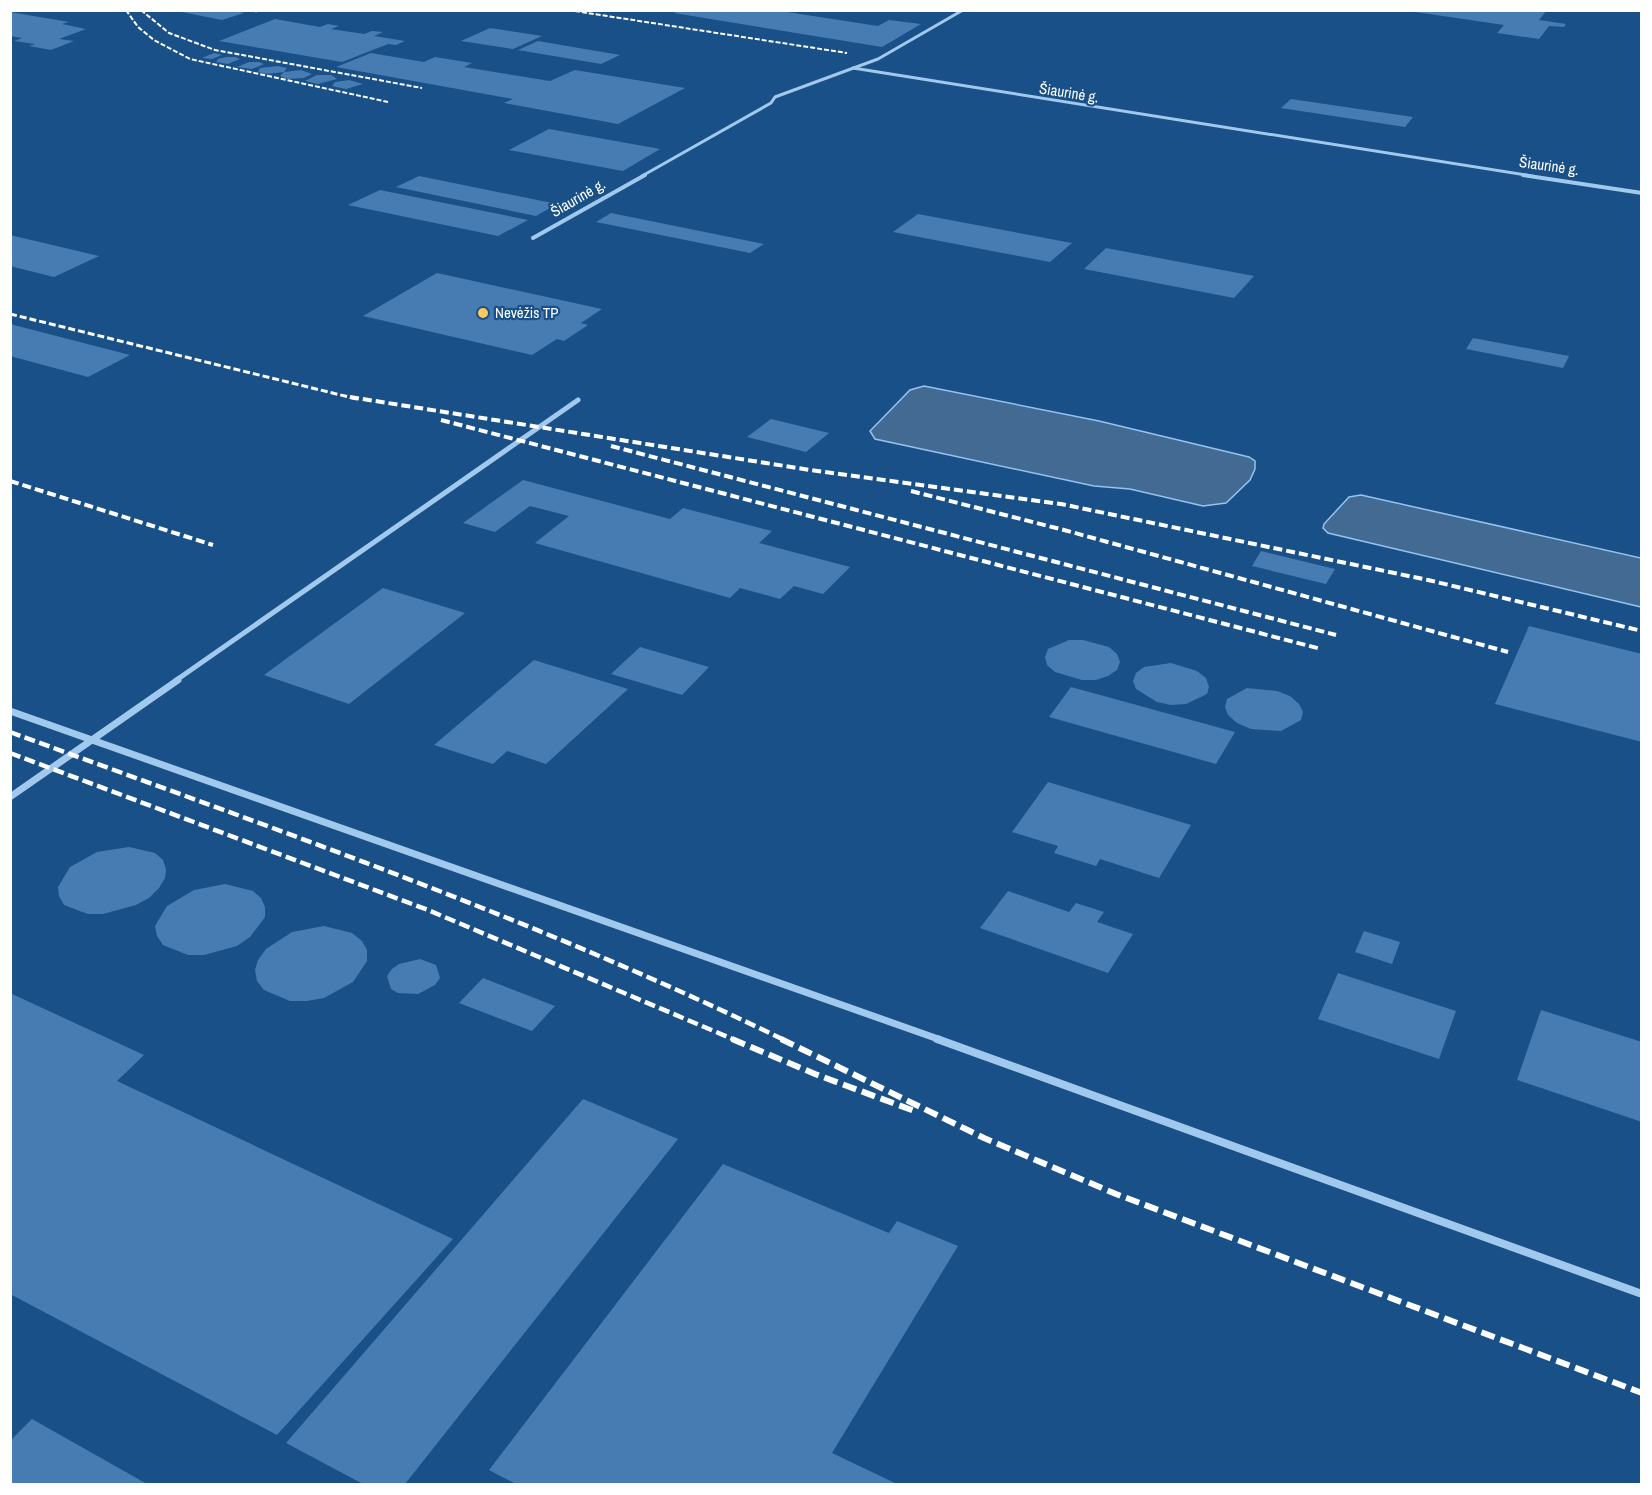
<svg xmlns="http://www.w3.org/2000/svg" width="1652" height="1495" font-family="'Archivo Narrow',sans-serif">
<rect width="100%" height="100%" fill="#195087"/>
<g fill="#436a93" stroke="#94c3ef" stroke-width="1.5">
<path d="M924,386l175,35 150,36 6,4v8l-5,11 -24,23 -23,3 -73,-17 -36,-3 -219,-47 -5,-8 40,-41z"/>
<path d="M1361,495l280,63v49l-313,-74 -5,-5 1,-4 25,-27z"/>
</g>
<g fill="#467cb2">
<path d="M172,10h59l13,3 -22,7z"/>
<path d="M681,10h93l104,16 11,-6 32,4 -39,23 -208,-34z"/>
<path d="M1402,10h145l-8,10 27,4 -2,3 -15,-1 -10,13 -42,-6 7,-8z"/>
<path d="M10,12l59,10 -7,2 24,5 -27,10 15,2 -23,9 -22,-4 6,-2 -21,-3 8,-3 -12,-2z"/>
<path d="M275,19l45,8 8,-3 11,2 -8,3 33,5 8,-3 11,1 -9,4 31,5 -9,4 -8,-1 -46,18 -123,-21z"/>
<path d="M490,28l52,8 -29,13 -52,-8z"/>
<path d="M538,41l82,14 -19,9 -83,-14z"/>
<path d="M214,53l8,2 -10,4 -10,-1z"/>
<path d="M371,53l53,9 11,-5 37,6 -8,4 86,14 25,-11 110,18 -67,36 -114,-21 9,-4 -177,-32z"/>
<path d="M226,57h9l5,2 -12,5 -12,-2 2,-3z"/>
<path d="M249,62h10l5,2 -12,5 -15,-2z"/>
<path d="M278,66l9,2 -3,4 17,-2 11,4 -8,4 -16,1 -8,-3 4,-4 -17,2 -9,-2 2,-4z"/>
<path d="M317,75h14l6,4 -19,5 -13,-3z"/>
<path d="M349,80l14,4 -17,5 -14,-3 3,-4z"/>
<path d="M1291,99l122,18 -8,10 -124,-19z"/>
<path d="M549,129l111,20 -37,22 -114,-21z"/>
<path d="M419,176l138,28 -21,12 -140,-29z"/>
<path d="M380,190l148,30 -30,16 -150,-31z"/>
<path d="M611,213l153,31 -14,9 -154,-31z"/>
<path d="M918,214l154,29 -22,19 -157,-30z"/>
<path d="M10,235l89,21 -45,21 -44,-11z"/>
<path d="M1106,248l148,28 -20,22 -150,-29z"/>
<path d="M437,273l165,36 -21,14 7,2 -24,16 -7,-2 -25,16 -169,-39z"/>
<path d="M10,324l120,31 -42,22 -78,-21z"/>
<path d="M1473,338l96,18 -6,12 -97,-19z"/>
<path d="M771,419l58,14 -23,19 -59,-15z"/>
<path d="M523,480l147,39 13,-11 89,23 -13,12 91,24 -27,27 -29,-8 -14,13 -40,-11 -10,10 -195,-55 34,-27 -39,-10 -35,26 -32,-9z"/>
<path d="M1261,551l74,18 -9,15 -74,-18z"/>
<path d="M383,588l82,25 -116,91 -85,-29z"/>
<path d="M1529,626l113,28v88l-147,-38z"/>
<path d="M1069,640h14l26,7 8,7 3,8 -3,8 -9,6 -12,4h-14l-27,-8 -8,-7 -2,-8 3,-8z"/>
<path d="M640,647l69,20 -27,28 -71,-21z"/>
<path d="M534,660l94,29 -82,75 -39,-13 -14,13 -59,-19z"/>
<path d="M1171,663l26,8 9,7 3,9 -2,7 -21,10 -15,1 -14,-3 -21,-13 -3,-8 3,-8 8,-6z"/>
<path d="M1071,687l164,45 -19,32 -167,-47z"/>
<path d="M1247,688l30,3 13,5 9,8 4,8 -2,8 -20,11 -30,-2 -14,-6 -9,-8 -3,-8 2,-8z"/>
<path d="M1048,782l143,43 -32,53 -59,-19 -4,7 -42,-13 4,-7 -46,-14z"/>
<path d="M129,847l26,6 8,7 3,9 -1,9 -6,10 -10,10 -13,7 -33,9h-15l-24,-9 -5,-9 -1,-9 12,-20 27,-15z"/>
<path d="M225,884l28,7 8,7 4,9v10l-15,20 -13,9 -33,9h-16l-25,-10 -6,-9 -2,-10 12,-20 27,-16z"/>
<path d="M1008,891l61,21 7,-9 28,9 -7,10 36,12 -25,39 -128,-45z"/>
<path d="M324,926l28,7 10,8 5,9v11l-14,21 -29,16 -17,3h-17l-26,-11 -7,-9 -2,-11 3,-10 8,-11 26,-17z"/>
<path d="M1364,931l36,11 -8,22 -37,-12z"/>
<path d="M420,959l16,6 4,13 -5,7 -17,9 -20,-1 -7,-4 -4,-13 5,-7 7,-5z"/>
<path d="M1338,973l118,38 -17,48 -121,-40z"/>
<path d="M483,978l72,28 -23,25 -73,-28z"/>
<path d="M10,993l134,62 -27,26 336,158 -176,196 -267,-141z"/>
<path d="M1541,1010l101,32v80l-125,-42z"/>
<path d="M583,1099l95,40 -273,345h-42l-77,-41z"/>
<path d="M723,1164l166,69 8,-12 61,25 -126,207 65,31h-381l-27,-14z"/>
<path d="M32,1419l115,65h-137v-43z"/>
</g>
<g fill="none" stroke-linecap="round" stroke-linejoin="round">
<g stroke="#a1c8ed" stroke-width="3">
<path d="M1638,10l4,1"/>
<path d="M853,68l679,108"/>
<path d="M642,176l129,-73 4,-6 103,-38 85,-49"/>
</g>
<g stroke="#a1c8ed" stroke-width="4">
<path d="M1523,175l119,18"/>
<path d="M533,238l112,-63"/>
</g>
<path stroke="#a1c8ed" stroke-width="5" d="M175,681l403,-281"/>
<g stroke="#a1c8ed" stroke-width="7">
<path d="M10,711l931,329"/>
<path d="M10,797l168,-117"/>
</g>
<path stroke="#a1c8ed" stroke-width="8" d="M937,1039l705,255"/>
<g stroke="#fff" stroke-width="2" stroke-dasharray="5 2" stroke-linecap="butt">
<path d="M126,10l12,17 16,13 36,19 198,43"/>
<path d="M141,10l28,23 46,17 207,38"/>
<path d="M252,10l6,2"/>
<path d="M568,10l279,43"/>
</g>
<path stroke="#fff" stroke-width="3" stroke-dasharray="7 3" stroke-linecap="butt" d="M10,314l347,85"/>
<g stroke="#fff" stroke-width="4" stroke-dasharray="9 4" stroke-linecap="butt">
<path d="M350,397l460,73 251,34 367,76 214,51"/>
<path d="M441,420l880,229"/>
<path d="M611,446l725,189"/>
<path d="M10,481l203,64"/>
<path d="M911,491l153,39 444,122"/>
</g>
<g stroke="#fff" stroke-width="4.5" stroke-dasharray="11 4.5" stroke-linecap="butt">
<path d="M10,732c261,96 524,186 774,308"/>
<path d="M10,753l418,157 307,130"/>
</g>
<g stroke="#fff" stroke-width="6" stroke-dasharray="14 6" stroke-linecap="butt">
<path d="M732,1039l83,35 102,38"/>
<path d="M781,1039l203,99 132,56 526,199"/>
</g>
</g>
<circle fill="#ffc75d" stroke="#195087" stroke-width="2" cx="483" cy="313" r="6"/>
<g text-anchor="middle" stroke-width="4.5" stroke-linejoin="round" paint-order="stroke">
<g font-size="15" fill="#fff" stroke="#195087">
<text transform="translate(1069 93) rotate(9)" y="5">Šiaurinė g.</text>
<text transform="translate(1549 166) rotate(8)" y="5">Šiaurinė g.</text>
<text transform="translate(578 198) rotate(-30)" y="5">Šiaurinė g.</text>
</g>
<g font-size="15" fill="#fff" stroke="#195087" text-anchor="start">
<text x="495" y="318">Nevėžis TP</text>
</g>
</g>
<rect width="1652" height="1495" fill="none" stroke="#ffffff" stroke-width="24"/>
</svg>
